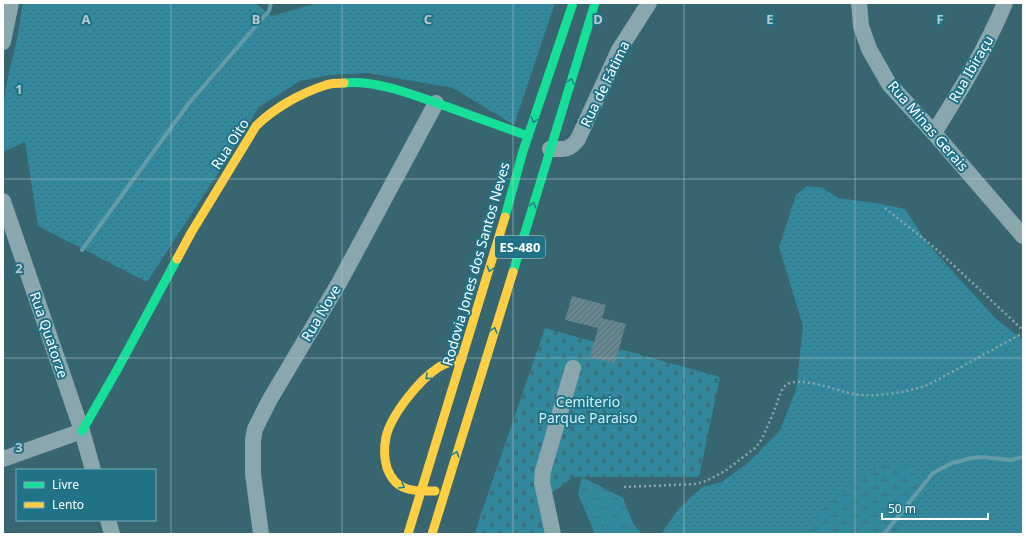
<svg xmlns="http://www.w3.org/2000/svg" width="1026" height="537" font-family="'Noto Sans',sans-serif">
<defs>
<pattern id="grass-dots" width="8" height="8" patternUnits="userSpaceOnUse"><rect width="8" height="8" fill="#32889d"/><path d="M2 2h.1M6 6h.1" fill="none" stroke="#3c707d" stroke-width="1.8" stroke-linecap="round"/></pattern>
<pattern id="forest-crowns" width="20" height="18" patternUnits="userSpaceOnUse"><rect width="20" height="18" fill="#32889d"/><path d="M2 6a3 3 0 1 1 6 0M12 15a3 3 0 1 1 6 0" fill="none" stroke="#3c707d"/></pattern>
<pattern id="wetland-marsh" width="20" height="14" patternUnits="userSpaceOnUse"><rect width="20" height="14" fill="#32889d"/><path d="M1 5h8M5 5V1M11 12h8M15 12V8" fill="none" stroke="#3c707d"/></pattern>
<pattern id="cemetery-stones" width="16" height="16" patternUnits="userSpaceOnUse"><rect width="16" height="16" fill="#32889d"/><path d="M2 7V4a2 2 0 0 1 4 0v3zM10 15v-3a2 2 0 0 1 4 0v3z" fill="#3c707d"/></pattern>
<pattern id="building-hatch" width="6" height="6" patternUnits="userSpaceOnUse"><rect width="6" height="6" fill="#66878f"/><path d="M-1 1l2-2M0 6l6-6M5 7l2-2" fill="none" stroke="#5c6f74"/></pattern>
</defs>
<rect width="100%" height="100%" fill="#376570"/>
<g fill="url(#grass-dots)">
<path d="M23,3h232l17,13 46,-13h237l-41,122 -61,-37 -86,-15 -38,2 -29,6 -41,26 -31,51 -81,124 -109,-56 -13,-84 -22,10v-42l3,-24 11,-47z"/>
<path d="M807,186l16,2 15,10 38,5 29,6 23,35 67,74 28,22v194h-127l7,-15 -47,-39 -31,27 -16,27h-148l18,-26 23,-21 20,-5 27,-20 31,-32 16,-40 7,-64 -24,-79 17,-52z"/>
</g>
<path fill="url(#forest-crowns)" d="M582,477l41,21 11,27 8,9h-47l-17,-40z"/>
<path fill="url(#wetland-marsh)" d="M883,464l28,4 8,14 -6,22 -10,15 -7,15h-87l16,-27 31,-27z"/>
<path fill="url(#cemetery-stones)" d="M545,328l175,49 -21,100h-125l-31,22 8,35h-76l4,-14z"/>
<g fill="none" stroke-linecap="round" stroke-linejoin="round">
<g stroke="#639ba8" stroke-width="4">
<path d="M82,250l107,-147 80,-92 2,-8"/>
<path d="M884,534l49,-61 19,-10 20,-5 9,-1 30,3 12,-3"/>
</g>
</g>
<path fill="url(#building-hatch)" d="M572,296l34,9 -4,13 24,6 -11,39 -25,-6 8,-29 -33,-8z"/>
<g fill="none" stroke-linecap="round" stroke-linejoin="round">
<g stroke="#8ba7ae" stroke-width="2.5" stroke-dasharray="2 3" stroke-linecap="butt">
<path d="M885,208l50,40 88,82"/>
<path d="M624,487l71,-3 11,-3 19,-10 30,-23 5,-6c7,-13 12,-26 17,-39 2,-6 4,-13 8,-17 13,-12 52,5 68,8 21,4 55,-2 75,-9l95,-52"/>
</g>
<g stroke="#8ba7ae" stroke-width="16">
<path d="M859,3l2,23 8,23 20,35 45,49 89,103"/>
<path d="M3,42l8,-39"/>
<path d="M934,133c26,-42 52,-84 71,-130"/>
<path d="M550,149c14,0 19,2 28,-10l41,-89 30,-47"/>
<path d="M3,201l79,230 11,39"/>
<path d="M3,459l79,-28"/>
<path d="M108,520l4,14"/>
<path d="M261,534l-8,-60v-34l2,-11 14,-28 70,-118 97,-180"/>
<path d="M553,534l-11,-51 1,-12 30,-103"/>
</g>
<g stroke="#16e098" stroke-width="9">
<path d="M344,83c33,-3 70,12 101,23 27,10 55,20 83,30"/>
<path d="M505,217l18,-66 50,-148"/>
<path d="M513,272l82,-269"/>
<path d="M82,431l35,-61 60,-111"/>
</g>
<g stroke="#ffcf43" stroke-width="9">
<path d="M177,259l14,-26 65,-107c18,-18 45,-33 70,-41 5,-2 12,-2 18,-2"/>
<path d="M435,491c-10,0 -21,1 -30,-3 -9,-3 -15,-12 -18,-20 -3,-10 -3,-21 -1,-31 5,-22 33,-57 53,-70 7,-4 15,-6 23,-8"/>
<path d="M408,534l97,-317"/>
<path d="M432,534l81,-262"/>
</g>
</g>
<defs><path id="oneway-chevron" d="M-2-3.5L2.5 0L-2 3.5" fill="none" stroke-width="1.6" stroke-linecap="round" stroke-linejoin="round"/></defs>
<g stroke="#1e838a">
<use href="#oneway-chevron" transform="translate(571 81) rotate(-73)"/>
<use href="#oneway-chevron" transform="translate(534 120) rotate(110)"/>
<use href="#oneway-chevron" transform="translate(533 205) rotate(-73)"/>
<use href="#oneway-chevron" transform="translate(490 269) rotate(107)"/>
<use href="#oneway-chevron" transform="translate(494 330) rotate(-73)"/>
<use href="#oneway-chevron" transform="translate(428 377) rotate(138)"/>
<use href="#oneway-chevron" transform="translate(456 454) rotate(-73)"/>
<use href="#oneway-chevron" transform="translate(402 486) rotate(30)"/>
</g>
<path fill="none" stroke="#b9c9cd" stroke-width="1" stroke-opacity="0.55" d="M171,3v531M342,3v531M513,3v531M684,3v531M855,3v531M3,179h1020M3,358h1020"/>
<g text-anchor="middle" stroke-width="4" stroke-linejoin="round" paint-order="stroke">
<rect fill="#207387" stroke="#bcd5db" stroke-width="1" x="495" y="236" width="50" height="22" rx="3"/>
<g font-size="13" font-weight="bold" fill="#fff">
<text x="520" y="252">ES-480</text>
</g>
<g font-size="14" fill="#fff" stroke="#207387">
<text transform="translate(971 69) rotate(-60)" y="5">Rua Ibiraçu</text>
<text transform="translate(605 84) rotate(-64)" y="5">Rua de Fátima</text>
<text transform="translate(928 126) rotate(49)" y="5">Rua Minas Gerais</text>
<text transform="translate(230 144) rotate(-57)" y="5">Rua Oito</text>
<text transform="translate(476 264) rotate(-74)" y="5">Rodovia Jones dos Santos Neves</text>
<text transform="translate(321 313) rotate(-59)" y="5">Rua Nove</text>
<text transform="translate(49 335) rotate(71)" y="5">Rua Quatorze</text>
</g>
<g font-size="14" fill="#cff0f8" stroke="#207387">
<text x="588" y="407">Cemiterio<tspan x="588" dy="16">Parque Paraiso</tspan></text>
</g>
</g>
<g font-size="13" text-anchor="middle" font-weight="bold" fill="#b9c9cd" stroke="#207387" stroke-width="4" stroke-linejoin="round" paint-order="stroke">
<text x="86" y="24">A</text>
<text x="256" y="24">B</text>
<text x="428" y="24">C</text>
<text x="598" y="24">D</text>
<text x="770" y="24">E</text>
<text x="940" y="24">F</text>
<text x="19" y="94">1</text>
<text x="19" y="273">2</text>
<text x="19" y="452">3</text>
</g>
<rect width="1026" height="537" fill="none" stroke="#ffffff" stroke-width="8"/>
<rect x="16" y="469" width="140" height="52" fill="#207387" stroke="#79abb7"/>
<rect x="24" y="482" width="20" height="6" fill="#16e098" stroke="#79abb7"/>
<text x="52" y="489" font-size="12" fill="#ffffff">Livre</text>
<rect x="24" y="502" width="20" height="6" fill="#ffcf43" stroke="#79abb7"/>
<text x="52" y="509" font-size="12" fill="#ffffff">Lento</text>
<path d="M882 513v6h106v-6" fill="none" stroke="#ffffff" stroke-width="2"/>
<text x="888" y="513" font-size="12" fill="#ffffff" stroke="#207387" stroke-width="3" paint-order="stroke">50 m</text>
</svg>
